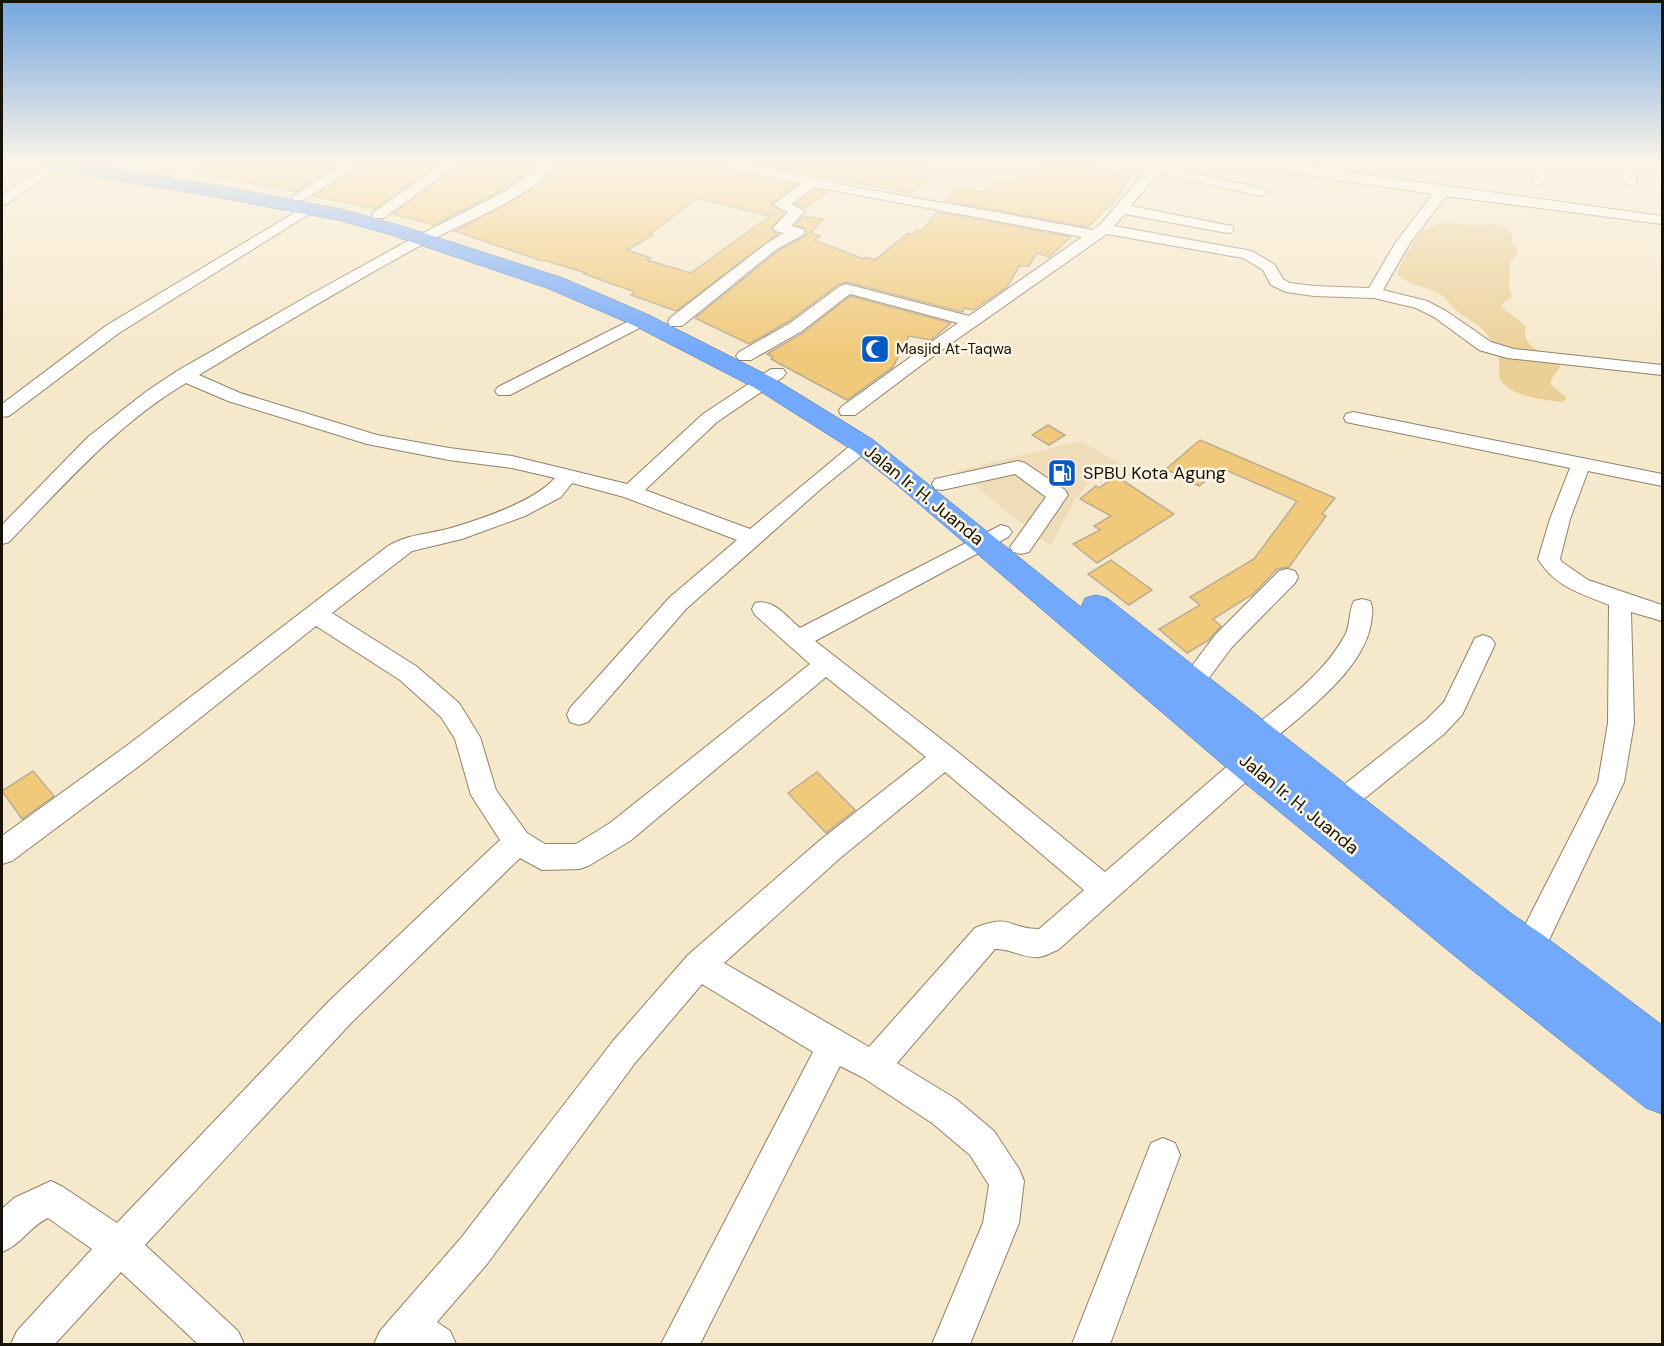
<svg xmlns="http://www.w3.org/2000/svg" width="1664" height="1346" font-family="'DM Sans',sans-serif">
<rect width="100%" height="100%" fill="#f6e8cb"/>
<path fill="#efdcb9" d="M1080,441l43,24 -34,18 -12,14 -27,49 -93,-75z"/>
<path fill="#ebcf97" d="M1445,221c9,2 19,5 29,4 16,0 29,-5 39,11l-2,6 7,6 -3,9 -4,3c-2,13 -4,24 1,36l-11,9c5,8 18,13 25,22 -6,19 18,27 33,32l1,8 -9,13v5l16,13 -5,4c-18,-3 -47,-4 -60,-20 -5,-7 -2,-15 -3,-23 -1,-12 -12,-26 -21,-34 -8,-6 -20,-11 -26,-19 -4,-4 -4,-7 -9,-10 -14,-9 -32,-10 -46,-21l5,-14 19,-30z"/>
<g fill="#f0c97b" stroke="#bbad91" stroke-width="1.5" fill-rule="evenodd">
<path d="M209,164h130l-43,28 -99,-19z"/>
<path d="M362,164h76l-63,45 -61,-13z"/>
<path d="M460,164h79l-34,25 -71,36 -41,-11z"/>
<path d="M561,164h159l4,5 72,16 -25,19 13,9 -13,15 2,4 5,2 -102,77 -45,-16 4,-3 -51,-18 2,-1 -42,-13 -2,1 -87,-30 78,-42zM697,198l73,18 -79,57 -44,-13 4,-2 -24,-8 26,-15 -3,-1z"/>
<path d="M755,164h176l-17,11 13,4 -17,14z"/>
<path d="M1044,164h39l48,11 -14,23 -29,29 -143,-26 12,-15 25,6 19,-12 7,2z"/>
<path d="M816,189l11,3 -23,16 -9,-4z"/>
<path d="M937,212l134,25 -22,20 -12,-4 -8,13h-10l-12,21 -34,23 -8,-2 -3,4 -115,-30 -8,2 -50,37 -40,23 -54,-26 83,-67 27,-15 2,-3 -2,-5 -10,-3 8,-9 20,3 -12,14 9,3 -6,4 50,19 2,-2 9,3 33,-27 5,2 4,-5 5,1z"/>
<path d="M850,296l101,27 -20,17 -22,-4 -16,31 -46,33 -76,-41 2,-2 -6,-3 36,-21z"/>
<path d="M1048,425l17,10 -16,10 -17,-10z"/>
<path d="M1200,440l135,58 -13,16 4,2 -37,51 -12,2 -24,25 -40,25 8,7 -12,14 -22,13 -28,-24 41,-24 -10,-8 64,-38 43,-58 -76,-33 -22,18 -33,-17z"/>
<path d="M1116,476l58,38 -77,49 -24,-19 27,-14 -6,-4 17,-10 -31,-17 16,-13 3,2z"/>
<path d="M1111,560l41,30 -23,15 -41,-31z"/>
<path d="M33,771l21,25 -32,23 -20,-28z"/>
<path d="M817,772l38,38 -29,23 -38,-40z"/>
</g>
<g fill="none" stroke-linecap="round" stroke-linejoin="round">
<g stroke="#908268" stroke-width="2">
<g id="minor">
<path d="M47,164h16l-56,40 -5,1v-10z"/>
<path d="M189,164h18l-25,15h-10l-2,-3z"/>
<path d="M343,164h17l-56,36h-10l-2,-3z"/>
<path d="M442,164h16l-74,54h-10l-2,-3 2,-3z"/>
<path d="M543,164h16c-28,33 -96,59 -134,79 -77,42 -152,87 -226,132l41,18 137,42 72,13 63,8 115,28 76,-70 68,-45h12l3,4 -3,4 -66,45 -72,68 105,39 106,-88h14l3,4 -3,4 -47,38 -137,122 -98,113 -9,3 -9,-3 -3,-7 3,-7 100,-111 67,-57 -113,-43 -52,-14 -11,14 -36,19 -63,23 -50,12 -80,62 84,53 43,37 21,34 16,53 31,43 18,11h31l34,-21 200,-159 -55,-49 -3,-6 3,-6c18,-5 32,14 45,25l201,-103 7,2 4,5 -4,5 -193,104 139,108 151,123 134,-116 9,-3 9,3 4,8 -4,8 -199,178c-6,2 -12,6 -19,7 -15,2 -29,-9 -44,-8l-98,114 59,36 38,32 25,38 5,12 -5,42 -49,121h-38l51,-121 6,-38 -19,-30 -38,-32 -70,-46 -22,-11 -140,278h-39l152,-292 -111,-68 -67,79 -148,201 -50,58 13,9 6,13h-82l6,-13 81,-93 152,-197 75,-86 131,-114 107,-84 -100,-80 -196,164 -40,24 -10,4 -38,1 -22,-12 -169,165 -206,222 93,86 6,13h-46l-77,-72 -66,72h-44l6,-13 75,-82 -44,-31c-18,8 -27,27 -46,34v-43l12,-11 37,-17 12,6 54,36 212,-222 171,-161 -29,-45 -16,-56 -14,-22 -41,-37 -84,-54 -169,134 -135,101 -10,3v-28l127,-92 259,-198c20,-12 42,-12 63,-18 30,-9 83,-26 104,-50l-43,-10 -63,-8 -82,-16 -139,-43 -42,-18c-69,41 -121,101 -177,159l-7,2v-19l86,-88 59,-46 30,-20 138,-79 100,-55 91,-46zM945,772l139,118 -45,39c-31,0 -27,-16 -64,-1l-106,119 -145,-84 115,-104z"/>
<path d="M722,164c44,0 84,14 127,22 81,15 162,28 243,44l7,-4 53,-62h14l-2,3 97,21 7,4 -7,4 -103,-23 -27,33 101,20 2,3 -2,3 -5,1 -102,-19 -11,12 138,25 22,13 9,15 7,4 24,3 55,2 27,-46 37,-48 -173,-26 -7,-4h35l374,52v8l-216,-28 -36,47 -27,47 44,11 19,10 45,31 23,7 148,16v10l-155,-17 -28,-8 -45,-33 -18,-9 -42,-10 -60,-2 -28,-4 -15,-7 -8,-15 -20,-12 -136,-24 -171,120 -81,61h-14l-2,-4 2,-4 117,-84 -108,-29 -48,37 -51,29h-12l-3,-4 3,-4 51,-29 50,-37 6,-2 123,32 113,-79 -267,-50 -24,17 14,7 -14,15 12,3 2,3 -2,3 -26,14 -95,77h-12l-2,-4 2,-4 97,-75 17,-10 -9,-2 -2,-3 15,-16 -15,-7 28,-21 -77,-17z"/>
<path d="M1538,164h14l-7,17 -7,4 -7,-4z"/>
<path d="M1622,164h14l1,17 -2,3 -5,1 -7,-4z"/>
<path d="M309,204l7,4 -2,3 -195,122 -110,83 -7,1v-13l105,-79z"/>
<path d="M641,315l8,5 -2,4 -137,71h-12l-3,-4 3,-4z"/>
<path d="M1353,412l309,62v12l-74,-15 -18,48 -10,40 2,3 26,18 74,25v16l-31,-9 3,111 -10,59 -84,177 -9,10 -11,5 -11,-5 -4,-10 4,-10 9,-10 80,-157 10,-59 1,-118c-29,-12 -54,-18 -71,-46l12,-40 20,-51 -224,-46 -2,-4 2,-4z"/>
<path d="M1018,461l7,2 40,27 3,5 -39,57 -8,2 -8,-2 -3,-5 36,-50 -31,-23 -73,16 -7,-1 -3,-5 3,-5z"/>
<path d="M1287,569l8,2 3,6 -3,6 -63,64 -32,43 -9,2 -9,-2 -3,-7 37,-49 63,-63z"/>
<path d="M1362,599l8,2c4,8 2,14 1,22 -7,47 -69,92 -103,121l-9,3 -9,-3 -4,-7 4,-7c34,-28 72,-54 94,-93 7,-10 4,-25 10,-36z"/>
<path d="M1483,635l8,3 4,6 -33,71 -18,19 -95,77 -9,4 -9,-4 -4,-8 4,-8 95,-75 18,-18 31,-64z"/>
<path d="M1163,1138l12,5 5,12 -70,189h-38l79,-201z"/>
</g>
</g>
<g stroke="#5274a7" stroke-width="1">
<path id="highway" d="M40,164h45l125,20 131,25 61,17 161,52 86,37 124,63 99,61 209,168 4,-9 11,-3 11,3 405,316 31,21 119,90v89l-16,-6 -179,-142 -232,-191 -338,-290 -43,-34 -99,-63 -122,-63 -86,-37 -159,-54 -50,-14 -128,-24 -161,-27 -6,-1z"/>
</g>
<use href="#minor" fill="#fff" fill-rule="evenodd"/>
<use href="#highway" fill="#72a9fc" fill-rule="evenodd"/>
</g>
<linearGradient id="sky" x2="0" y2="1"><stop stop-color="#74a6df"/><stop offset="0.46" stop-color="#fbf5e8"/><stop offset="1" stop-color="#fbf5e8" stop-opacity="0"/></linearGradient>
<rect width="1664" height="353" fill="url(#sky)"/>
<defs>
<g id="mosque-square" transform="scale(1.5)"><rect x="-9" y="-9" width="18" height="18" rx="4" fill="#0559c2" stroke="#fef6e4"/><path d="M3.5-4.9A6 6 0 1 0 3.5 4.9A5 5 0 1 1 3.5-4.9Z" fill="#fff"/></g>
<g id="fuel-square" transform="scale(1.5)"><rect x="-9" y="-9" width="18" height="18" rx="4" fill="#0559c2" stroke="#fef6e4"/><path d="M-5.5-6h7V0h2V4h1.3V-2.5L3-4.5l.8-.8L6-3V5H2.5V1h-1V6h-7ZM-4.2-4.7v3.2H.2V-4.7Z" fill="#fff"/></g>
</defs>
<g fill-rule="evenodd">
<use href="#mosque-square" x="875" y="349"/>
<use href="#fuel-square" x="1062" y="473"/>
</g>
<g text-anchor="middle" stroke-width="5" stroke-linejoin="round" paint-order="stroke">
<g font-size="15" fill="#181309" stroke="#fef6e4" text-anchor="start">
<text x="896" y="354">Masjid At-Taqwa</text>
</g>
<g font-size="18" fill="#181309" stroke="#fef6e4" text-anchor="start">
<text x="1083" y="479">SPBU Kota Agung</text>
</g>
<g font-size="18" fill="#181309" stroke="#fef6e4">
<text transform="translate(924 495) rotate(39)" y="6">Jalan Ir. H. Juanda</text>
<text transform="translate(1299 804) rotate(39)" y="6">Jalan Ir. H. Juanda</text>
</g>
</g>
<rect width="1664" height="1346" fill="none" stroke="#181309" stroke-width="6"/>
</svg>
